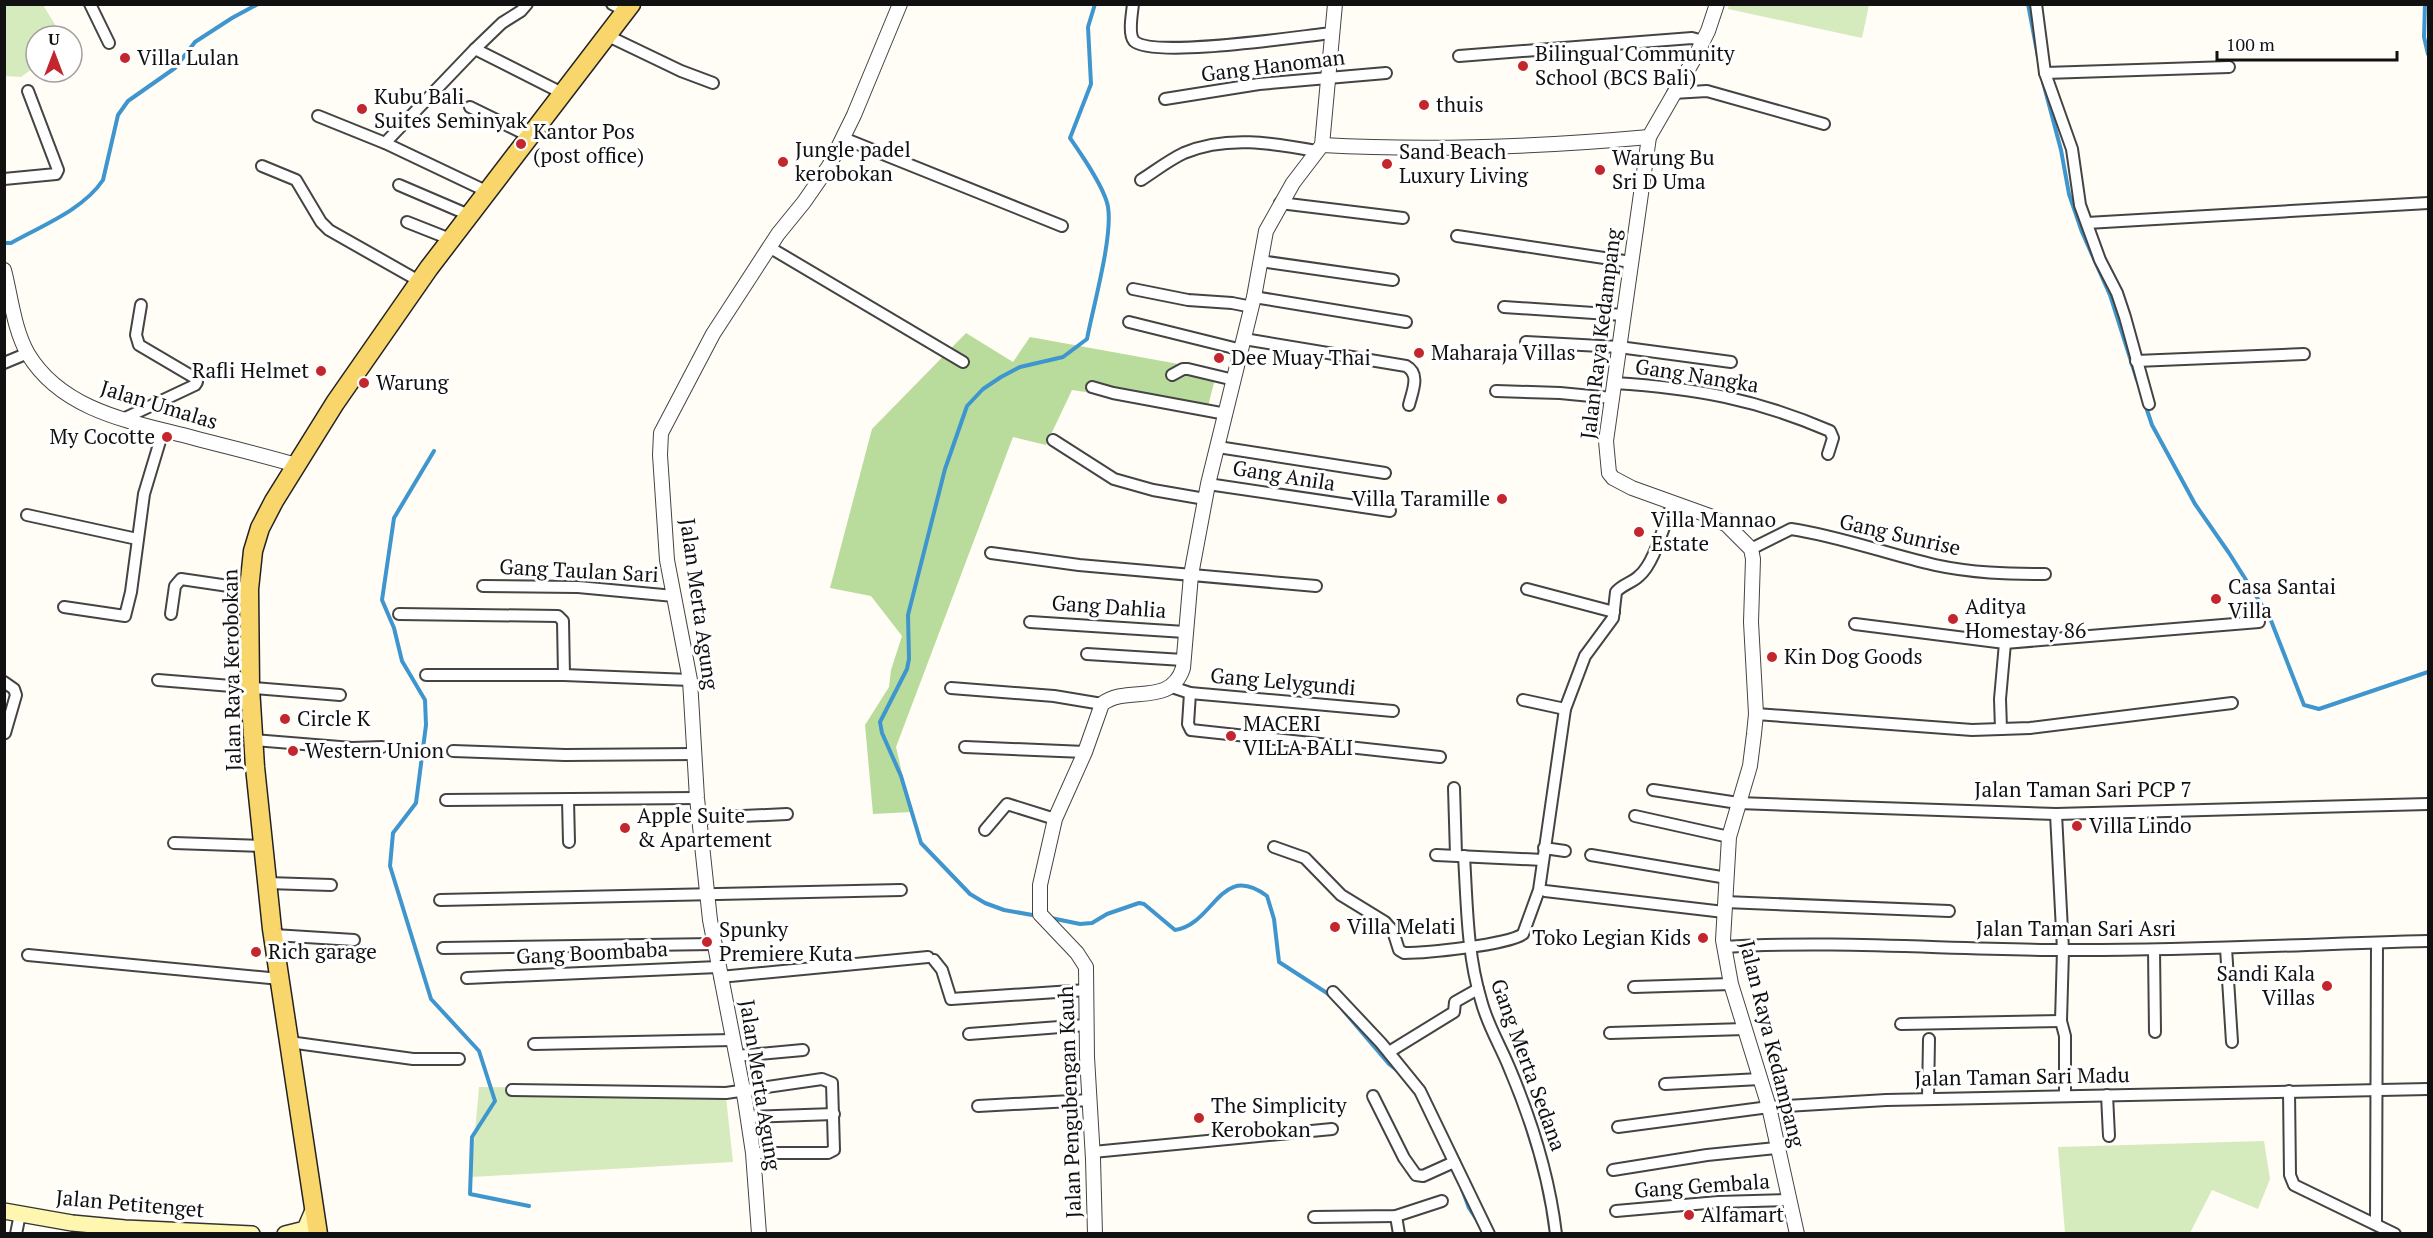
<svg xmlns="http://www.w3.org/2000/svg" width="2433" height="1238" font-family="'PT Serif',serif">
<rect width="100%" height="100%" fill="#fffdf5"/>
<g fill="#d5ebbd">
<path d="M5,4l38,1 19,31h-26v30l-15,11 -16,-1z"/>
<path d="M1729,4h140v1l-7,33 -134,-29z"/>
<path d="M479,1087l246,1 8,74 -262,15z"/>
<path d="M2264,1141l6,38 -12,30 -46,-19 -22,43h-125l-7,-86z"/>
</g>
<path fill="#b9dc9c" d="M966,333l47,29 17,-25 187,34 -10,39 -135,-20 -26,55 -33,-8 -117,310 15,65 -38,2 -8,-89 24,-38 2,-17 11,-34 -31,-40 -41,-8 42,-159z"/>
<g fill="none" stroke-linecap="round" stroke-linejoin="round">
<g stroke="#3f96cf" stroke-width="4">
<path d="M2028,4l10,53"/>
<path d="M2425,4l-1,33 4,17"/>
<path d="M2043,82l18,68 8,44 13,38 28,63 27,85"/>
<path d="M4,243h7c30,-17 72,-33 92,-63l15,-65 10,-14 47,-33 20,-26 37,-24 26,-14"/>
<path d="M2145,404l7,21 43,79 34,49 41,65 34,87 15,4 109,-37"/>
<path d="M434,451l-40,67 -12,82 12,28 8,33 23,39 1,25 -10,78 -23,30 -3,33 41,133 48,52 16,50 -23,36 -2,57 59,12"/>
<path d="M1038,916l-34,-6 -19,-7 -15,-9 -49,-51 -20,-67 -19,-43 -2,-11 27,-53 2,-10 -1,-44 37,-146 22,-63 16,-17 18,-12 19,-10 43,-10 24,-18c6,-32 26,-102 21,-132 -3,-19 -27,-53 -38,-69l21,-54 -3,-57 7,-23"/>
<path d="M1051,918l29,6 12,-1 15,-9 32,-11 5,1 31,26c40,-6 45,-69 92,-34l7,23 5,43 51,33"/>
<path d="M1343,1010l46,54 9,7"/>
<path d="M1462,1189l7,19 8,12"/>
</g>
<g stroke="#444" stroke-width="14">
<g id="minor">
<path d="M90,4l19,39"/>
<path d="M612,4l14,7"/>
<path d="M1133,4c-1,10 -5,30 1,37 19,18 167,-5 198,-8"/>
<path d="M2036,4l9,69 27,76 8,56 20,55 17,33 8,24 24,87"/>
<path d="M606,35l75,36 32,12"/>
<path d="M475,49l87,44"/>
<path d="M1459,56l233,-18 11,3"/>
<path d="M2045,73l184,-6"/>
<path d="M1673,93l34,-2 117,33"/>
<path d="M1165,99l94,-15 127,-11"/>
<path d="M470,107l59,29"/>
<path d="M318,116l67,27 101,48"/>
<path d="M843,138l219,88"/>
<path d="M385,143l90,-94 27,-26 19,-12 6,-7"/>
<path d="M262,166l34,14 25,42 8,8 90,51"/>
<path d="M4,179l52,-5 2,-4 -30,-79"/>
<path d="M1141,180c14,-9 28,-20 43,-27 42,-18 89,-10 132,-2"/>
<path d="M399,185l70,30"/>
<path d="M1280,203l123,15"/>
<path d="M407,222l43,17"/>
<path d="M2087,223l341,-20"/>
<path d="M1457,236l174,26"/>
<path d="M769,247l194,115"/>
<path d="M1260,261l133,19"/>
<path d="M1133,289l55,11 44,3 20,4"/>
<path d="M1254,297l152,25"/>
<path d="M1504,307l119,8"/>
<path d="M1129,322l113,28"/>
<path d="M1244,339l162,27c15,8 6,26 3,39"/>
<path d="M1526,342l93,5 112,15"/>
<path d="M2136,361l168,-7"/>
<path d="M4,363l24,-10"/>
<path d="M1172,375l11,-6h5l46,11"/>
<path d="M1614,383c81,5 142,16 216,48l3,7 -5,16"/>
<path d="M1092,387l21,6 113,21"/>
<path d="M1496,391l64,2 52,5"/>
<path d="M123,419l72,-34 2,-3 -2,-4 -56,-33 -3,-10 5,-30"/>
<path d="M1053,440l61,39 39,11 52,9"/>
<path d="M1218,447l167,26"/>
<path d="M1208,484l182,27"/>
<path d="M27,515l110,24"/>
<path d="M1751,549l40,-20c48,7 96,25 144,36 37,8 72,9 110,9"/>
<path d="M991,553l88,12 237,21"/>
<path d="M483,586l95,1 96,9"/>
<path d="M1527,589l87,23"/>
<path d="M64,607l61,9 6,-24 13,-98 19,-63"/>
<path d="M171,614l4,-28 6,-7 68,10"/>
<path d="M399,614l159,2 5,5 1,54"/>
<path d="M1030,622l155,10"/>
<path d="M1855,624l150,19 254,-21"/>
<path d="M1087,654l96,6"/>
<path d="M426,675h138l126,5"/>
<path d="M158,680l182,15"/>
<path d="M4,682l10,7 2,6 -11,38"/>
<path d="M1172,687l18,6 203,18"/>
<path d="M951,688l103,8 48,8"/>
<path d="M1190,693l-2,31 3,6 249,27"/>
<path d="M1523,700l42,9"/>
<path d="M1756,714l216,16 58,-2 202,-25"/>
<path d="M2001,729l-1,-30 5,-56"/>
<path d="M253,740l99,8 30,-1"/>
<path d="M965,747l120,5"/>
<path d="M453,751l112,4 130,-1"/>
<path d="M1454,788l2,67"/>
<path d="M1653,790l85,13 318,11 372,-10"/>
<path d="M446,800l251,-2"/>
<path d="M568,800l1,42"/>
<path d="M2056,814l7,136 -2,71 4,15v60"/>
<path d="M1635,816l94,21"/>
<path d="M699,818l88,-4"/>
<path d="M985,830l22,-26 48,15"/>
<path d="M174,843l90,3"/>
<path d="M1274,847l31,11 36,37 44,27 8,9 6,19 5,3c22,0 103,-8 119,-19l16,-44 26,-181 20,-53 28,-38 3,-26c7,-8 16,-9 23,-16 16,-13 25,-53 34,-73"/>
<path d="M1544,848l21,3"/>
<path d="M1436,855l107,5"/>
<path d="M1591,855l136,23"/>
<path d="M1464,856c3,48 3,98 17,144 6,24 19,45 28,67 23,54 40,108 47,167"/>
<path d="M267,883l64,2"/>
<path d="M1545,891l179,21"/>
<path d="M440,900l461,-10"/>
<path d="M1725,902l224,9"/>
<path d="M274,935l80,5"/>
<path d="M1724,947c113,-7 227,3 341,3 121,1 242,-6 363,-9"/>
<path d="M443,948l271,-4"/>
<path d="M2226,948l6,94"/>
<path d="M2154,950l1,82"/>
<path d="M28,955l252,24"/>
<path d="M934,960l8,10 9,29 136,-9"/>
<path d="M720,977l208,-20"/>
<path d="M467,978l251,-11"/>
<path d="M1634,987l97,-3"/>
<path d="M1333,992l48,51 39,48 69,143"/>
<path d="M1901,1024l160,-3"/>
<path d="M1610,1033l135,-4"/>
<path d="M969,1034l117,-9"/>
<path d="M289,1042l124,17h46"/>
<path d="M534,1044l199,-4"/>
<path d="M1389,1052l65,-40 1,-10 23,-13"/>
<path d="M736,1056l67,-6"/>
<path d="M1665,1084l95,-5"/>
<path d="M512,1090l214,3 96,-14 10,4 2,67 -6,3h-75"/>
<path d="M2289,1091l1,84 4,10 101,49"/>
<path d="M2107,1095l2,41"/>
<path d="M1373,1096l31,62 12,17 7,1 31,-14"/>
<path d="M1928,1099l1,-60"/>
<path d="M978,1106l112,-6"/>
<path d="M748,1117l86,-3"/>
<path d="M1618,1127l151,-20 117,-7 542,-11"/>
<path d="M1093,1152l239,-23"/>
<path d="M1613,1170l94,-15 69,-7"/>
<path d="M1616,1211l102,-9 72,-2"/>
<path d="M1396,1216l3,18"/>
<path d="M1314,1217l82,-1 46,-15"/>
<path d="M2376,1224l1,-281"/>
<path d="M16,1234l4,-20"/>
</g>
</g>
<g stroke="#444" stroke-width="16">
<g id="tertiary">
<path d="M1717,4l-9,27 -14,28 -45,78 -43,304 3,32 4,5 19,10 78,28 17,9 24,24 2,10 -2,63 5,92 -2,20 -4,32 -21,71 -6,103 8,44 38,123 28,127"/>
<path d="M1322,145c109,6 217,2 327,-8"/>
<path d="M4,270c7,27 10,60 24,84 35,58 106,68 166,84 34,9 68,17 102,27"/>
<path d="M759,1234l-6,-81 -8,-53 -35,-180 -13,-122 -7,-118 -23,-120 -7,-105 1,-22 52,-99 65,-100 26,-32 25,-36 25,-51 46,-111"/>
<path d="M1095,1234l-2,-75 -6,-102 -1,-90 -9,-14 -37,-39v-29l15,-66 30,-67 17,-48c25,-20 68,4 81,-36l8,-93 17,-91 46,-187 12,-66 27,-48 29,-38 13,-141"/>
</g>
</g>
<g stroke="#333" stroke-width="18">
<g id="secondary">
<path d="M4,1211l68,12 53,5 127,6"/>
<path d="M285,1234l20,-5 9,-21"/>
</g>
</g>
<g stroke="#222" stroke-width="21">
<path id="primary" d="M318,1234l-46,-305 -17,-162 -5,-80 -1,-98 4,-38 7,-23 14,-27 61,-98 94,-135 202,-264"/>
</g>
<use href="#minor" stroke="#fff" stroke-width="10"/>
<use href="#tertiary" stroke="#fff" stroke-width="14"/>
<use href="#secondary" stroke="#fff6b0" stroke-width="15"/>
<use href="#primary" stroke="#f9d66b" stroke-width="18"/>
</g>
<g fill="#c4262e" stroke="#fff" stroke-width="2">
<circle cx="125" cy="58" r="6"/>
<circle cx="1523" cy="66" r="6"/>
<circle cx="1424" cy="105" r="6"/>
<circle cx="362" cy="109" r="6"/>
<circle cx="521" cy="144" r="6"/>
<circle cx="783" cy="162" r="6"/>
<circle cx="1387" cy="164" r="6"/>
<circle cx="1600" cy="170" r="6"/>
<circle cx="1419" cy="353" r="6"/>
<circle cx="1219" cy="358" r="6"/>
<circle cx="321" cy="371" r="6"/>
<circle cx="364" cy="383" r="6"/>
<circle cx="167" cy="437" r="6"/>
<circle cx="1502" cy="499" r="6"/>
<circle cx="1639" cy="532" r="6"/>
<circle cx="2216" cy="599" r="6"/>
<circle cx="1953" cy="619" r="6"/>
<circle cx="1772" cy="657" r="6"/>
<circle cx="285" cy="719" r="6"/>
<circle cx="1231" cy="736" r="6"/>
<circle cx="293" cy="751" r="6"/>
<circle cx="2077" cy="826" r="6"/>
<circle cx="625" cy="828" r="6"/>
<circle cx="1335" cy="927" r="6"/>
<circle cx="1703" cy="938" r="6"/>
<circle cx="707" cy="942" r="6"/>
<circle cx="256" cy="952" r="6"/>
<circle cx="2327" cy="986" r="6"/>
<circle cx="1199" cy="1118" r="6"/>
<circle cx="1689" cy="1215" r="6"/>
</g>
<g text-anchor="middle" stroke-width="6" stroke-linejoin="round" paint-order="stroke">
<g font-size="21" fill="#111" stroke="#fff" text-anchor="start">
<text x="1535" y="61">Bilingual Community<tspan x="1535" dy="24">School (BCS Bali)</tspan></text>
<text x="137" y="65">Villa Lulan</text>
<text x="374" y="104">Kubu Bali<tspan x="374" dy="24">Suites Seminyak</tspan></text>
<text x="1436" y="112">thuis</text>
<text x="533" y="139">Kantor Pos<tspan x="533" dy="24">(post office)</tspan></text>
<text x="795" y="157">Jungle padel<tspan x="795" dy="24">kerobokan</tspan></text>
<text x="1399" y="159">Sand Beach<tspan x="1399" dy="24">Luxury Living</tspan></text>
<text x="1612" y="165">Warung Bu<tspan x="1612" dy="24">Sri D Uma</tspan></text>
<text x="1431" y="360">Maharaja Villas</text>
<text x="1231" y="365">Dee Muay Thai</text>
<text x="309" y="378" text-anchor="end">Rafli Helmet</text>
<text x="376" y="390">Warung</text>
<text x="155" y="444" text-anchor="end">My Cocotte</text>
<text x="1490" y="506" text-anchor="end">Villa Taramille</text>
<text x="1651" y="527">Villa Mannao<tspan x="1651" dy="24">Estate</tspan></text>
<text x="2228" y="594">Casa Santai<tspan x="2228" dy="24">Villa</tspan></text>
<text x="1965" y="614">Aditya<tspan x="1965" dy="24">Homestay 86</tspan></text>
<text x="1784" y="664">Kin Dog Goods</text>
<text x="297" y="726">Circle K</text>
<text x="1243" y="731">MACERI<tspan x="1243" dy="24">VILLA BALI</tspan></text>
<text x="305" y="758">Western Union</text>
<text x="637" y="823">Apple Suite<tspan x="637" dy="24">&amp; Apartement</tspan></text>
<text x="2089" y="833">Villa Lindo</text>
<text x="1347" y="934">Villa Melati</text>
<text x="719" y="937">Spunky<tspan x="719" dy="24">Premiere Kuta</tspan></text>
<text x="1691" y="945" text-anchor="end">Toko Legian Kids</text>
<text x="268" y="959">Rich garage</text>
<text x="2315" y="981" text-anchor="end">Sandi Kala<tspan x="2315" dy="24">Villas</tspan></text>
<text x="1211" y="1113">The Simplicity<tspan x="1211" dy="24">Kerobokan</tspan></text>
<text x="1701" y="1222">Alfamart</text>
</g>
<g font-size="21" fill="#111" stroke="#fff">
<text transform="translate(1273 66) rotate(-7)" y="7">Gang Hanoman</text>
<text transform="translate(1601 334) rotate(-83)" y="7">Jalan Raya Kedampang</text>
<text transform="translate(1697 376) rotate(9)" y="7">Gang Nangka</text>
<text transform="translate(159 405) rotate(17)" y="7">Jalan Umalas</text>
<text transform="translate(1284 476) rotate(9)" y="7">Gang Anila</text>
<text transform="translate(1900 535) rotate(13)" y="7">Gang Sunrise</text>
<text transform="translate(579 571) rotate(3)" y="7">Gang Taulan Sari</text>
<text transform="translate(699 604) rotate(82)" y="7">Jalan Merta Agung</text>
<text transform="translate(1109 607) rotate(4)" y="7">Gang Dahlia</text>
<text transform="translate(232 670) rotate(-91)" y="7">Jalan Raya Kerobokan</text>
<text transform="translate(1283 682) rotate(5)" y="7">Gang Lelygundi</text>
<text x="2083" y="797">Jalan Taman Sari PCP 7</text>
<text x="2076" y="936">Jalan Taman Sari Asri</text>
<text transform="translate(592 953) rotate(-3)" y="7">Gang Boombaba</text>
<text transform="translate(1772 1044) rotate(76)" y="7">Jalan Raya Kedampang</text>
<text transform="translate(1528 1065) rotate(70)" y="7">Gang Merta Sedana</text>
<text transform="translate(2022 1077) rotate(-1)" y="7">Jalan Taman Sari Madu</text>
<text transform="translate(760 1085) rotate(81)" y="7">Jalan Merta Agung</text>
<text transform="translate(1070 1102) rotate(-92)" y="7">Jalan Pengubengan Kauh</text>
<text transform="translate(1702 1186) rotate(-4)" y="7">Gang Gembala</text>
<text transform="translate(130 1204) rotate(5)" y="7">Jalan Petitenget</text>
</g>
</g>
<rect width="2433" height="1238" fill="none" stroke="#111111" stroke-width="12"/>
<g transform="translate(54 54)"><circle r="28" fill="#ffffff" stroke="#a0a0a0" stroke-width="1.5"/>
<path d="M0-4.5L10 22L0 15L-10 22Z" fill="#c4262e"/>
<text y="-9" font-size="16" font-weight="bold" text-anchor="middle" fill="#111111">U</text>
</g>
<path d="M2217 51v9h180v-9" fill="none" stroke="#111111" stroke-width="3"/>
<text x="2226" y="51" font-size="18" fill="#111111" stroke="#ffffff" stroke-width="4.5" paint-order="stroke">100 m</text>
</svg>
